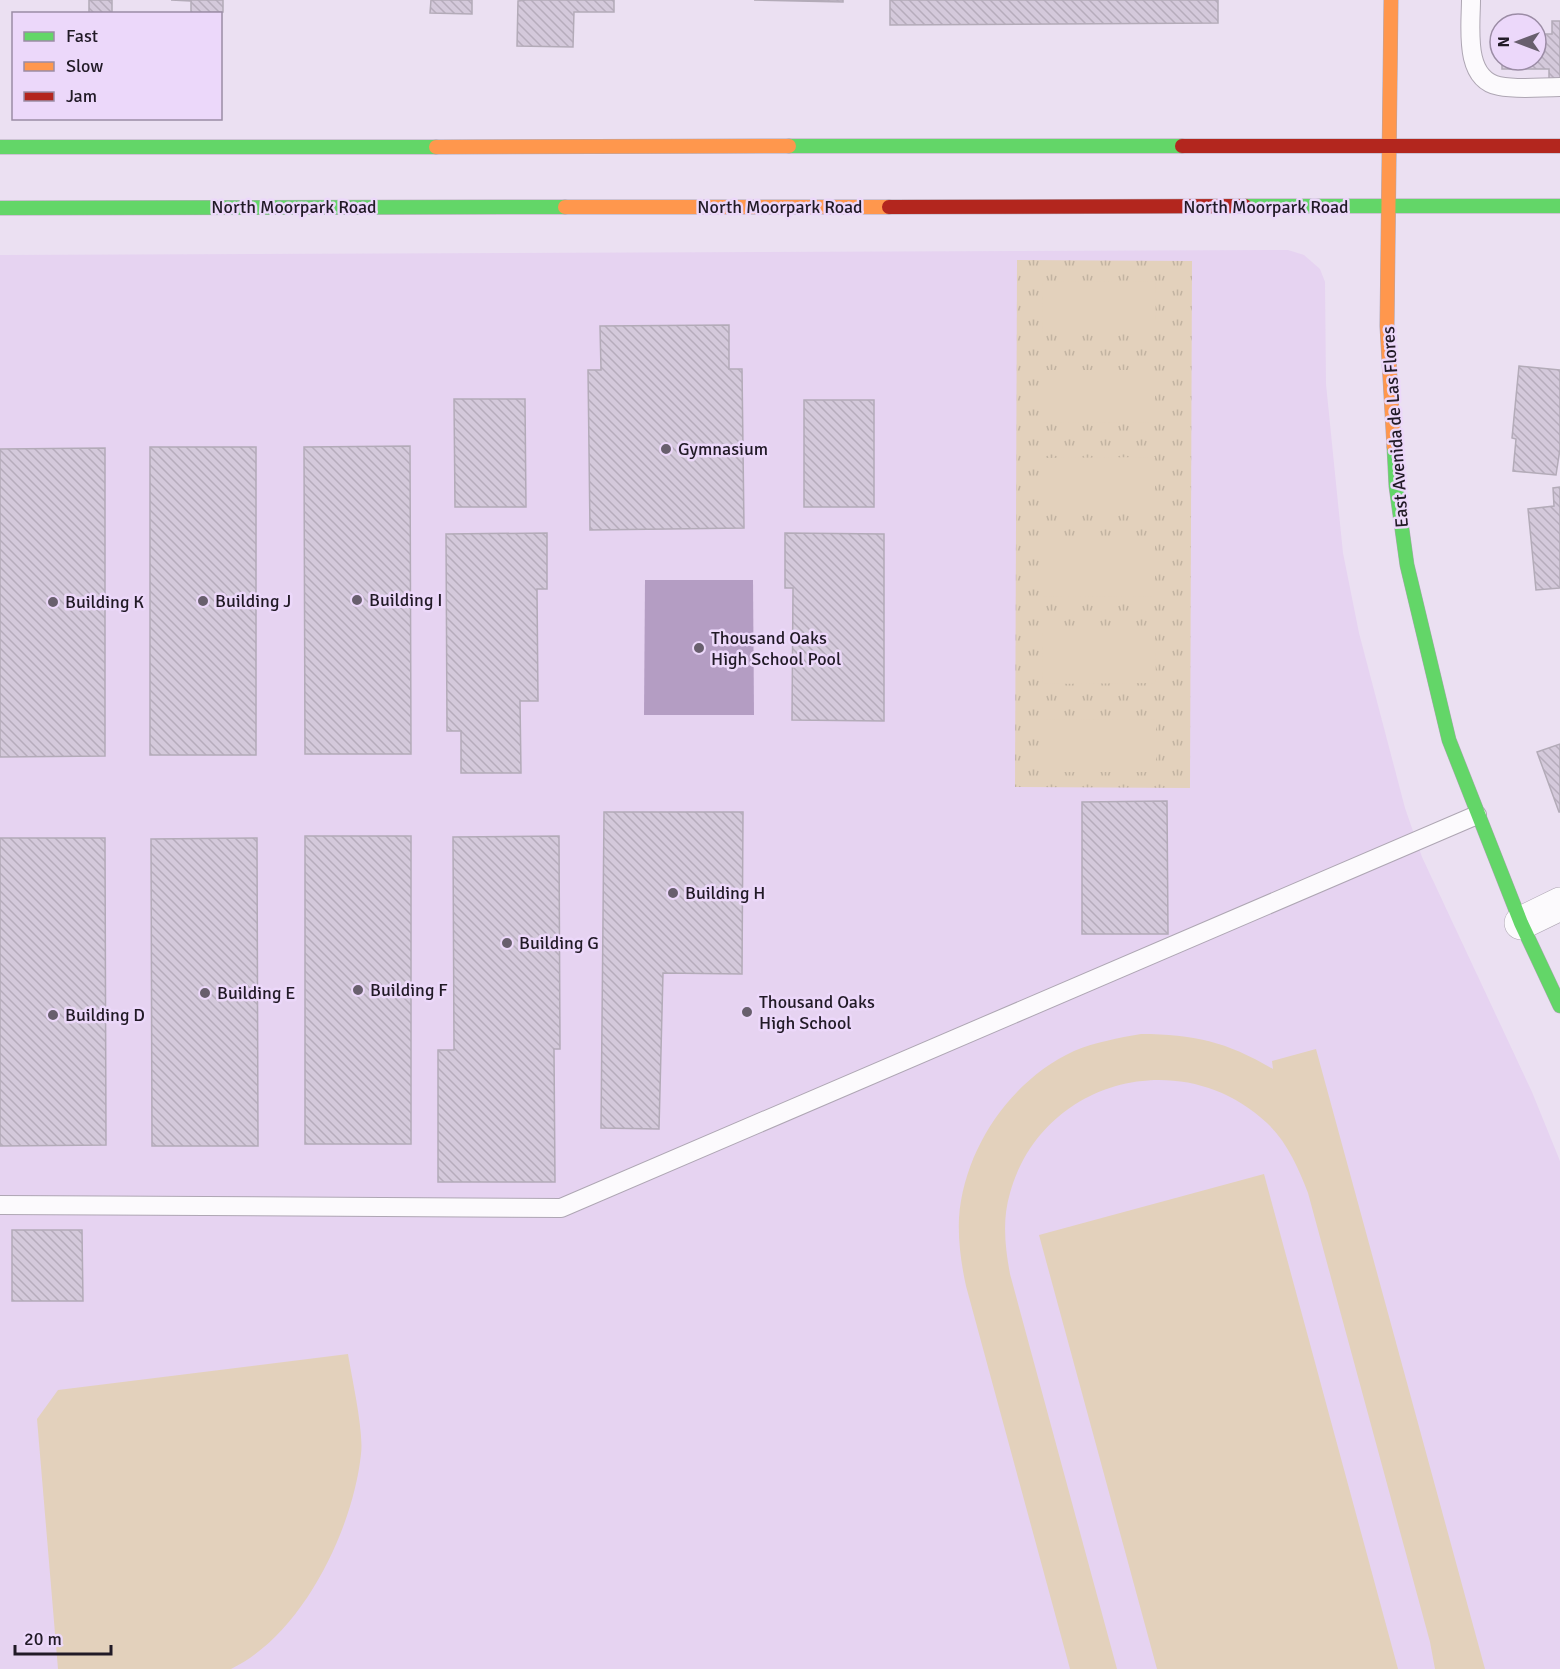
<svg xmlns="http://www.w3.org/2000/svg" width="1560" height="1669" font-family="Signika,sans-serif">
<defs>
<pattern id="park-tufts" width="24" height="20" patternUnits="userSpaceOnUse" patternTransform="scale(1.5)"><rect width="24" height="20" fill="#e3d1bc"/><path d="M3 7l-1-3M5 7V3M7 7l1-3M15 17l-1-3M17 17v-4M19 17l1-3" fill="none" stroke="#c2b3a1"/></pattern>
<pattern id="building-back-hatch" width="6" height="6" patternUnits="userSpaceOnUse" patternTransform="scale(1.5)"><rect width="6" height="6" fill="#d4c9db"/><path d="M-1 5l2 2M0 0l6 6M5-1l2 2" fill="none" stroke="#b6acbc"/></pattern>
</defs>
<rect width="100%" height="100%" fill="#ebe0f2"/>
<path fill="#e6d3f1" d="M1288,250l16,5 16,14 5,13 1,102 17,169 16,80 46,175 17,49 110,235 28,69v508h-1560v-1414z"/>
<path fill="url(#park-tufts)" d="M1017,260l175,1 -2,527 -175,-1z"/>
<g fill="#e3d1bc">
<path d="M1155,281l1,53h-113l-1,-52z"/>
<path d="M1042,370h113v52l-113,1z"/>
<path d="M1155,457v53h-113v-52z"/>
<path d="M1042,544h113v52l-113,1z"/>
<path d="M1042,632h113l1,51 -113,1z"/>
<path d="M1156,719v53h-113v-52z"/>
<path d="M1141,1034c53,0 86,8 132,35l-1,-8 44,-12 169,620h-50l-5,-27 -122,-449c-10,-26 -21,-51 -41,-70 -85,-80 -225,-44 -257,70 -8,27 -5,54 0,81l107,395h-47l-104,-383c-5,-23 -8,-45 -7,-68 5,-70 52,-138 115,-167 22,-9 44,-13 67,-17z"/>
<path d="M1264,1174l134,495h-241l-118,-434z"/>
<path d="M348,1354c4,25 16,78 13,100 -8,76 -59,181 -130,215h-173l-21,-250 21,-29z"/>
</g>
<path fill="#b49dc3" d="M645,580h108l1,135h-110z"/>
<g fill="url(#building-back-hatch)" stroke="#b3abb8" stroke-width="1.5">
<rect x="89" y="0" width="23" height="14"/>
<path d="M171,0h52v12l-32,1v-12z"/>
<path d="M431,0h41v14l-42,-1z"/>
<path d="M526,0h88v12h-40l-1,35 -56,-1 1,-45z"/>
<path d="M754,0h89v2z"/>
<path d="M890,0h328v23l-328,2z"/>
<path d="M1552,21h8v59h-11v-11h-47v-9h34v-26h16z"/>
<path d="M729,325v44h13l2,159 -154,2 -2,-160h13l-1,-44z"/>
<path d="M1519,366l41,4v79l-4,26 -43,-4 3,-32 -4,-1z"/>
<path d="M454,399h71l1,108h-71z"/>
<rect x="804" y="400" width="70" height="107"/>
<path d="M410,446l1,308h-106l-1,-307z"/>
<rect x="150" y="447" width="106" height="308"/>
<path d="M105,448v308l-105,1v-308z"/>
<path d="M1560,487v101l-24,2 -8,-81 26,-3 -1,-18z"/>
<path d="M547,533v56h-10l1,112h-18l1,72h-60v-42h-14l-1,-197z"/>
<path d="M785,533l99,1v187l-92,-1 1,-132h-8z"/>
<path d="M1560,744v68h-1l-22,-60z"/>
<path d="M1167,801l1,133h-86v-132z"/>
<path d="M604,812h139l-1,162 -79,-1 -4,156 -58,-1z"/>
<rect x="305" y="836" width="106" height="308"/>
<path d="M559,836l1,213h-6l1,133h-117v-132h16l-1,-213z"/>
<path d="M0,838h105l1,307 -106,1z"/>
<path d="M257,838l1,308h-106l-1,-307z"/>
<path d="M12,1230h70l1,71h-71z"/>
</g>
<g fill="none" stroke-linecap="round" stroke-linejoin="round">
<g stroke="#aea6b3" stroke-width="20">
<g id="lane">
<path d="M1471,0c0,26 -8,79 28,86 19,4 42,1 61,1"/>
<path d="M0,1205l561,3 916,-393"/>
</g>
</g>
<g stroke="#aea6b3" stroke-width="34">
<path id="street" d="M1521,923l39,-19"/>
</g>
<g stroke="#aea6b3" stroke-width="15">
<g id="fast">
<path d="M789,146h393"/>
<path d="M0,147h436"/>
<path d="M1245,206h315"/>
<path d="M0,208l565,-1"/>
<path d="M1394,447l2,39 11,79 42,175 72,183 39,83"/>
</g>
</g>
<g stroke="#aea6b3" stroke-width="15">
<g id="slow">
<path d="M1391,0l-4,326 7,121"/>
<path d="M436,147l353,-1"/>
<path d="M565,207h324"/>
</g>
</g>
<g stroke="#aea6b3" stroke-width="15">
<g id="jam">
<path d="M1182,146h378"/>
<path d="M889,207l356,-1"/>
</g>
</g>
<use href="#lane" stroke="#fcfafd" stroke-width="18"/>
<use href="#street" stroke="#fcfafd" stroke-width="33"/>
<use href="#fast" stroke="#63d668" stroke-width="14"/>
<use href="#slow" stroke="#ff974d" stroke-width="14"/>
<use href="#jam" stroke="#b3261e" stroke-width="14"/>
</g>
<g fill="#685f6d" stroke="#ecd8fa" stroke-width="2">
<circle cx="666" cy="449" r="6"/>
<circle cx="357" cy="600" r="6"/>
<circle cx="203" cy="601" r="6"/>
<circle cx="53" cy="602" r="6"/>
<circle cx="699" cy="648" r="6"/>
<circle cx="673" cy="893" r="6"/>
<circle cx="507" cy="943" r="6"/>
<circle cx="358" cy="990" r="6"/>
<circle cx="205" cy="993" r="6"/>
<circle cx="747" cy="1012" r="6"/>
<circle cx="53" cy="1015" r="6"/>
</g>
<g text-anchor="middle" stroke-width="5" stroke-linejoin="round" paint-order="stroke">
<g font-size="18" fill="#211a26" stroke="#ecd8fa">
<text x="294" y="213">North Moorpark Road</text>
<text x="780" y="213">North Moorpark Road</text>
<text x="1266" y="213">North Moorpark Road</text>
<text transform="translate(1395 427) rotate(-94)" y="6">East Avenida de Las Flores</text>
</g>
<g font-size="18" fill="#211a26" stroke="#ecd8fa" text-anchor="start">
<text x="678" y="455">Gymnasium</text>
<text x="369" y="606">Building I</text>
<text x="215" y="607">Building J</text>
<text x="65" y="608">Building K</text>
<text x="711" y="644">Thousand Oaks<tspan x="711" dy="21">High School Pool</tspan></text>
<text x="685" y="899">Building H</text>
<text x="519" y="949">Building G</text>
<text x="370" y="996">Building F</text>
<text x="217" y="999">Building E</text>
<text x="759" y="1008">Thousand Oaks<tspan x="759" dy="21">High School</tspan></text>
<text x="65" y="1021">Building D</text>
</g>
</g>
<rect x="12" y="12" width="210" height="108" fill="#ecd8fa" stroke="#9b8ca5" stroke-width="1.5"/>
<rect x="24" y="32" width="30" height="9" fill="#63d668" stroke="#9b8ca5" stroke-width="1.5"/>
<text x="66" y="42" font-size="18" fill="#211a26">Fast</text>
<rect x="24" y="62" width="30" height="9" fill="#ff974d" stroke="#9b8ca5" stroke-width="1.5"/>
<text x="66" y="72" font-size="18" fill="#211a26">Slow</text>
<rect x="24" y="92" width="30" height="9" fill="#b3261e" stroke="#9b8ca5" stroke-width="1.5"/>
<text x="66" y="102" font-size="18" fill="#211a26">Jam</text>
<g transform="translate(1518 42) rotate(270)"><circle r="28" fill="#ecd8fa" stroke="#9b8ca5" stroke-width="1.5"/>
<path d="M0-4.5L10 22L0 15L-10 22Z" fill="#685f6d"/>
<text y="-9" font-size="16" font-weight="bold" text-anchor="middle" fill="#211a26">N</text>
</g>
<path d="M15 1645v9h96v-9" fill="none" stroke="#211a26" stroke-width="3"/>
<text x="24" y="1645" font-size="18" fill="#211a26" stroke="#ecd8fa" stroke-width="4.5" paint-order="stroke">20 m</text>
</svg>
